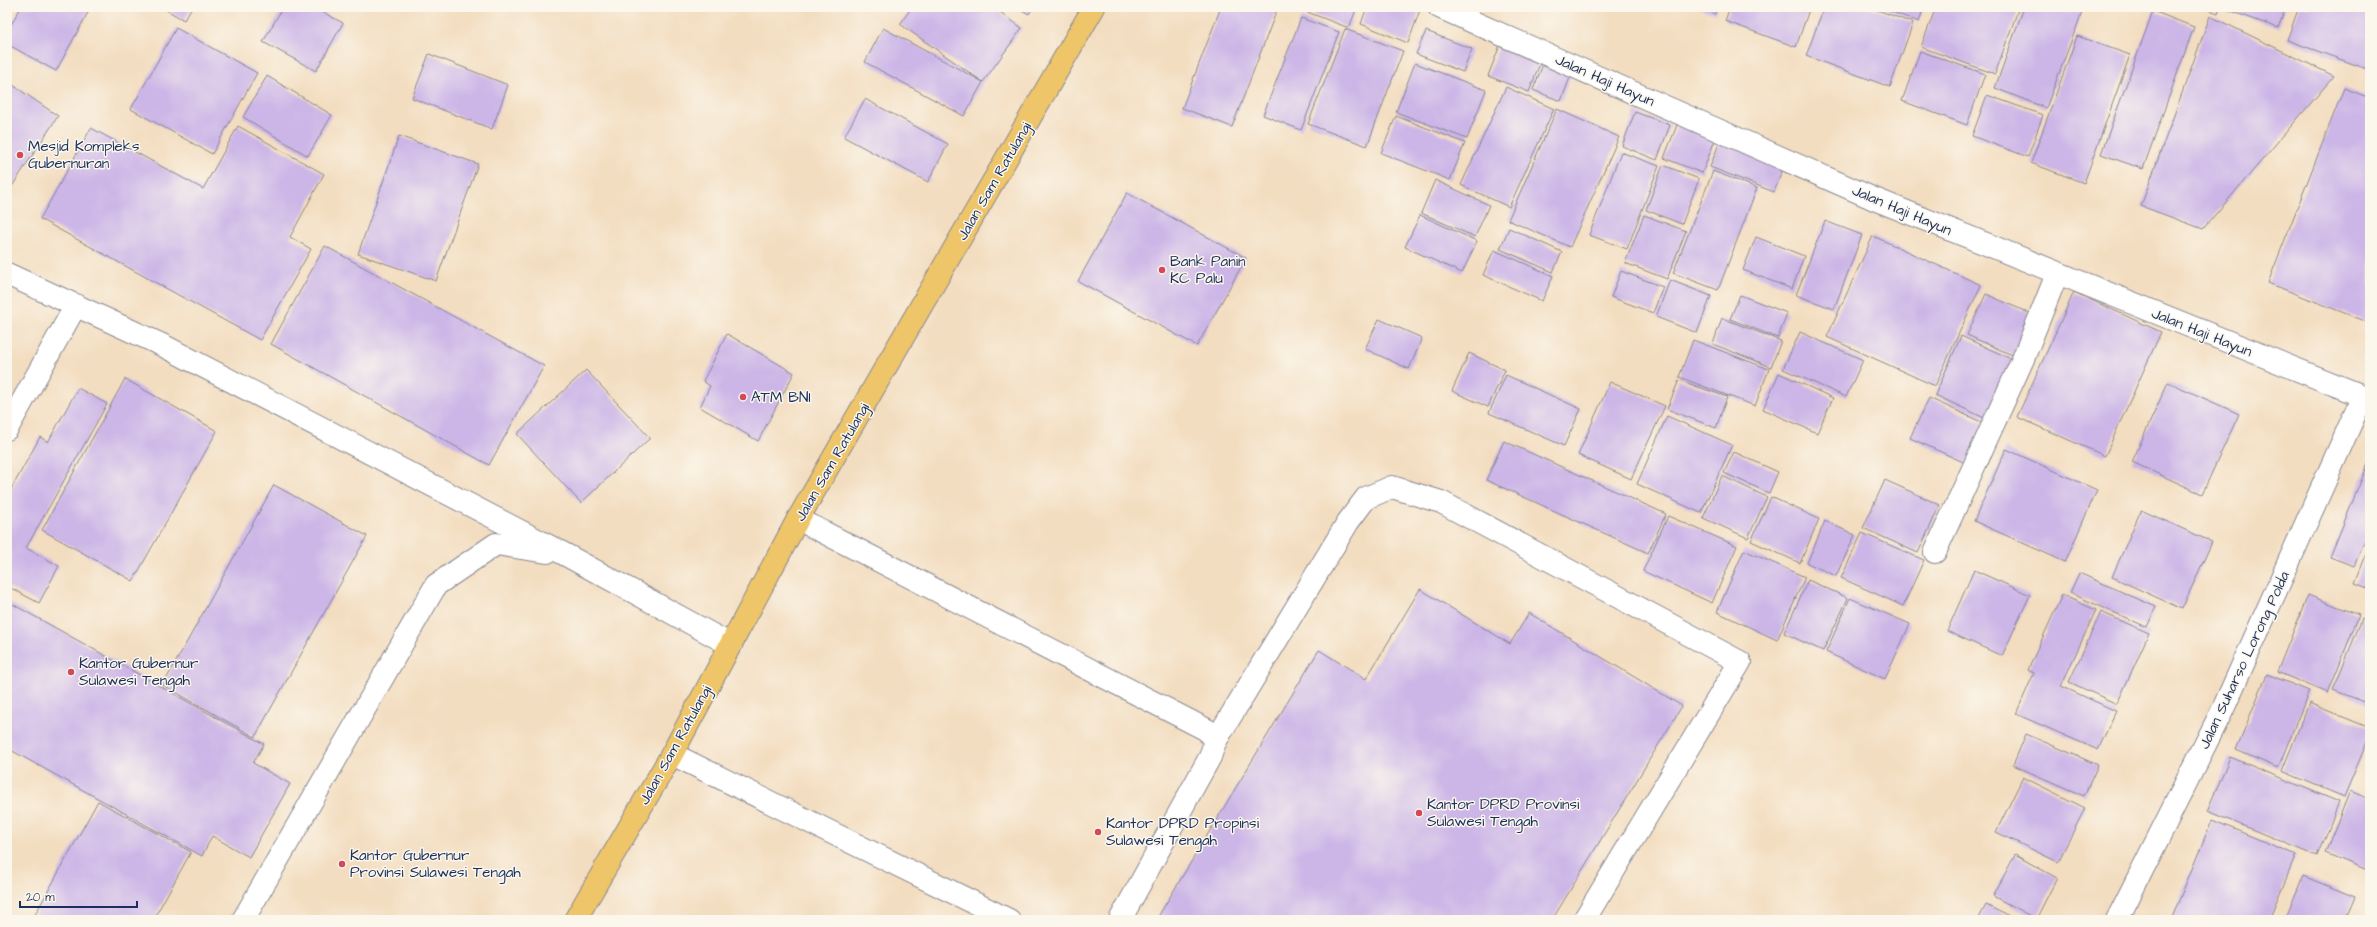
<svg xmlns="http://www.w3.org/2000/svg" width="2377" height="927" font-family="'Architects Daughter',sans-serif">
<rect width="100%" height="100%" fill="#fbf7ec"/>
<filter id="ink" filterUnits="userSpaceOnUse"><feTurbulence type="fractalNoise" baseFrequency=".025" numOctaves="2"/><feDisplacementMap in="SourceGraphic" scale="8" xChannelSelector="R" yChannelSelector="G"/><feConvolveMatrix kernelMatrix="1 2 1 2 8 2 1 2 1" color-interpolation-filters="sRGB"/></filter>
<filter id="wash" filterUnits="userSpaceOnUse"><feTurbulence type="fractalNoise" baseFrequency=".012" numOctaves="4" result="noise"/><feDisplacementMap in="SourceGraphic" scale="16" xChannelSelector="R" yChannelSelector="G"/><feGaussianBlur stdDeviation="0.9" result="paint"/><feColorMatrix in="noise" values="0 0 0 0 0 0 0 0 0 0 0 0 0 0 0 0 0 1.4 0 .05"/><feComposite in="paint" operator="in"/></filter>
<g filter="url(#wash)">
<rect width="100%" height="100%" fill="#f3ddc0"/>
<g id="blocks">
<g fill="#ccb5e7">
<path d="M21,7h70l-35,64 -49,-27v-12z"/>
<path d="M161,7h31l-8,13z"/>
<path d="M283,7h30l30,16 -27,48 -53,-29z"/>
<path d="M912,7h81l29,21 -39,54 -19,34 -99,-54 18,-34 100,54 -83,-58z"/>
<path d="M1016,7h17l-4,7z"/>
<path d="M1221,7h57l-46,120 -50,-19z"/>
<path d="M1294,7h63l-8,21z"/>
<path d="M1367,7h54l-13,36 -47,-19z"/>
<path d="M1697,7h20l-2,7z"/>
<path d="M1730,7h80l-14,40 -71,-26z"/>
<path d="M1824,7h45l44,16 -23,64 -84,-31z"/>
<path d="M1879,7h45l-5,15z"/>
<path d="M1936,7h83l-24,67 -74,-27z"/>
<path d="M2024,7h60l-38,101 -51,-20z"/>
<path d="M2202,7h18l-2,6z"/>
<path d="M2230,7h56l-8,21 -50,-18z"/>
<path d="M2299,7h71v53l-3,9 -80,-29z"/>
<path d="M2153,11l41,16 -51,142 -42,-15z"/>
<path d="M2210,16l124,60 -131,153 -62,-23z"/>
<path d="M1301,18l38,14 -38,98 -38,-15z"/>
<path d="M176,28l81,45 -45,81 -81,-45z"/>
<path d="M1345,29l58,22 -36,95 -59,-22z"/>
<path d="M1426,31l46,18 -9,23 -47,-18z"/>
<path d="M2077,36l53,19 -46,128 -53,-20z"/>
<path d="M1502,40l41,16 -14,36 -41,-16z"/>
<path d="M1920,51l65,23 -18,51 -65,-24z"/>
<path d="M429,54l79,31 -16,44 -80,-31z"/>
<path d="M1545,59l28,11 -12,31 -28,-11z"/>
<path d="M1415,63l71,27 -19,49 -71,-27z"/>
<path d="M267,76l65,39 -24,41 -65,-39z"/>
<path d="M7,81l51,35 -51,78z"/>
<path d="M1506,87l48,22 -45,98 -48,-22z"/>
<path d="M2344,88l26,10v225l-102,-40z"/>
<path d="M1987,95l56,20 -15,42 -56,-21z"/>
<path d="M865,99l83,45 -20,38 -84,-45z"/>
<path d="M1557,109l62,28 -49,110 -62,-27z"/>
<path d="M1635,112l35,13 -13,35 -35,-14z"/>
<path d="M1396,116l69,27 -15,37 -69,-27z"/>
<path d="M1679,120l38,15 -15,38 -38,-15z"/>
<path d="M238,126l86,48 -34,63 21,12 -51,91 -220,-121 51,-91 112,61z"/>
<path d="M1723,133l64,25 -13,34 -64,-25z"/>
<path d="M399,136l79,28 -42,117 -78,-27z"/>
<path d="M1621,152l38,14 -32,83 -38,-14z"/>
<path d="M1663,165l36,14 -17,45 -36,-14z"/>
<path d="M1713,171l44,17 -39,102 -45,-17z"/>
<path d="M1435,180l54,25 -14,32 -54,-24z"/>
<path d="M1127,193l119,65 -49,88 -119,-65z"/>
<path d="M1420,215l57,26 -15,32 -57,-26z"/>
<path d="M1644,215l42,16 -19,48 -42,-16z"/>
<path d="M1825,221l37,14 -28,74 -38,-14z"/>
<path d="M1509,228l53,24 -9,20 -53,-23z"/>
<path d="M1873,236l108,49 -46,101 -108,-49z"/>
<path d="M1756,237l48,19 -12,33 -49,-19z"/>
<path d="M325,246l219,120 -55,99 -218,-121z"/>
<path d="M1494,250l59,26 -11,25 -59,-26z"/>
<path d="M1621,271l42,16 -10,26 -42,-16z"/>
<path d="M1670,280l41,16 -14,37 -41,-16z"/>
<path d="M2074,292l87,40 -56,124 -88,-39z"/>
<path d="M1986,294l52,23 -19,41 -52,-23z"/>
<path d="M1740,295l47,18 -9,25 -48,-19z"/>
<path d="M1722,318l59,23 -10,26 -58,-23z"/>
<path d="M1379,319l43,19 -13,31 -44,-20z"/>
<path d="M1800,332l63,28 -17,37 -63,-28z"/>
<path d="M727,334l67,39 -36,68 -58,-34 10,-21 -7,-5z"/>
<path d="M1961,336l57,26 -27,59 -56,-26z"/>
<path d="M1693,340l76,29 -14,37 -76,-29z"/>
<path d="M1469,353l36,17 -17,37 -36,-16z"/>
<path d="M586,370l64,68 -69,65 -64,-69z"/>
<path d="M1779,373l54,25 -16,35 -54,-24z"/>
<path d="M1506,375l75,34 -17,37 -75,-33z"/>
<path d="M125,379l92,52 -84,150 -91,-51z"/>
<path d="M1679,380l48,17 -11,31 -49,-19z"/>
<path d="M1610,382l55,24 -34,73 -53,-24z"/>
<path d="M2168,382l71,32 -37,80 -70,-32z"/>
<path d="M78,388l29,16 -81,144 33,18 -20,37 -32,-17v-95l2,2 31,-56 8,5z"/>
<path d="M1929,398l61,28 -18,40 -62,-28z"/>
<path d="M1667,416l65,29 -31,68 -64,-29z"/>
<path d="M1504,441l162,73 -18,39 -162,-73z"/>
<path d="M2006,449l91,41 -32,72 -91,-41z"/>
<path d="M1734,452l44,20 -9,21 -45,-20z"/>
<path d="M2370,459v69l-16,38 -24,-9z"/>
<path d="M1722,476l45,21 -19,41 -45,-20z"/>
<path d="M1885,480l55,25 -22,48 -55,-25z"/>
<path d="M274,485l93,51 -112,201 -92,-52z"/>
<path d="M1771,497l48,22 -19,44 -49,-22z"/>
<path d="M2141,510l71,32 -30,67 -70,-32z"/>
<path d="M1668,516l69,30 -25,57 -69,-32z"/>
<path d="M1825,521l30,14 -19,41 -29,-13z"/>
<path d="M1862,533l62,27 -21,46 -62,-28z"/>
<path d="M2370,545v44l-15,-6z"/>
<path d="M1744,550l61,27 -28,63 -60,-28z"/>
<path d="M1974,570l56,25 -28,61 -55,-25z"/>
<path d="M2079,573l77,34 -9,20 -77,-34z"/>
<path d="M1808,580l40,18 -25,53 -39,-18z"/>
<path d="M1420,589l90,55 19,-31 153,93 -130,214h-396l163,-270 47,29z"/>
<path d="M2062,595l34,15 -35,76 55,25 -18,39 -82,-36 18,-41 -6,-3z"/>
<path d="M2308,595l51,20 -31,78 -51,-21z"/>
<path d="M1850,598l60,26 -25,55 -59,-27z"/>
<path d="M7,601l257,143 -11,19 37,21 -41,73 -37,-21 -10,20 -195,-108z"/>
<path d="M2101,612l48,21 -32,71 -48,-22z"/>
<path d="M2362,619l8,3v82l-37,-14z"/>
<path d="M2267,674l42,17 -31,77 -42,-18z"/>
<path d="M2309,703l61,25v7l-26,62 -62,-26z"/>
<path d="M2026,734l72,31 -14,31 -71,-31z"/>
<path d="M2230,757l109,45 -22,54 -110,-45z"/>
<path d="M2023,777l62,31 -27,54 -62,-30z"/>
<path d="M2350,791l20,8v72l-45,-18z"/>
<path d="M98,801l93,51 -38,68h-121z"/>
<path d="M2212,820l84,35 -27,65h-98z"/>
<path d="M2015,855l42,23 -21,41 -43,-23z"/>
<path d="M2303,876l52,21 -10,23h-60z"/>
<path d="M1986,905l30,15h-38z"/>
</g>
</g>
</g>
<g filter="url(#ink)">
<use href="#blocks" fill-opacity="0" stroke="#87868f" stroke-width="1"/>
<g fill="none" stroke-linecap="round" stroke-linejoin="round">
<g stroke="#87868f" stroke-width="24">
<g id="service">
<path d="M7,274l155,71 404,210 165,90"/>
<path d="M7,429l69,-124"/>
<path d="M798,519l409,211 8,12 -5,15 -90,163"/>
<path d="M1215,742l133,-220 18,-24 26,-11 49,15 299,160 -156,258"/>
<path d="M672,754l337,166"/>
<path d="M243,920l193,-335 60,-41 51,8"/>
</g>
</g>
<g stroke="#87868f" stroke-width="24">
<g id="minor">
<path d="M1935,552l88,-193 34,-85"/>
<path d="M2117,920l106,-211 140,-313"/>
</g>
</g>
<g stroke="#87868f" stroke-width="24">
<path id="tertiary" d="M1439,7l433,191 498,201"/>
</g>
<g stroke="#87868f" stroke-width="24">
<path id="trunk" d="M575,920l97,-166 126,-235 296,-512"/>
</g>
<use href="#service" stroke="#fff" stroke-width="22"/>
<use href="#minor" stroke="#fff" stroke-width="22"/>
<use href="#tertiary" stroke="#fff" stroke-width="22"/>
<use href="#trunk" stroke="#eec569" stroke-width="22"/>
</g>
</g>
<g fill="#d1495b" stroke="#fbf7ec" stroke-width="1.5">
<circle cx="20" cy="155" r="4"/>
<circle cx="1162" cy="270" r="4"/>
<circle cx="743" cy="397" r="4"/>
<circle cx="71" cy="672" r="4"/>
<circle cx="1419" cy="813" r="4"/>
<circle cx="1098" cy="832" r="4"/>
<circle cx="342" cy="864" r="4"/>
</g>
<g text-anchor="middle" stroke-width="3" stroke-linejoin="round" paint-order="stroke">
<g font-size="15" fill="#1b2f5e" stroke="#fbf7ec">
<text transform="translate(1605 80) rotate(24)" y="5">Jalan Haji Hayun</text>
<text transform="translate(994 181) rotate(-60)" y="5">Jalan Sam Ratulangi</text>
<text transform="translate(1902 210) rotate(23)" y="5">Jalan Haji Hayun</text>
<text transform="translate(2202 332) rotate(22)" y="5">Jalan Haji Hayun</text>
<text transform="translate(832 462) rotate(-60)" y="5">Jalan Sam Ratulangi</text>
<text transform="translate(2244 660) rotate(-65)" y="5">Jalan Suharso Lorong Polda</text>
<text transform="translate(675 745) rotate(-61)" y="5">Jalan Sam Ratulangi</text>
</g>
<g font-size="15" fill="#1b2f5e" stroke="#fbf7ec" text-anchor="start">
<text x="28" y="151">Mesjid Kompleks<tspan x="28" dy="17">Gubernuran</tspan></text>
<text x="1170" y="266">Bank Panin<tspan x="1170" dy="17">KC Palu</tspan></text>
<text x="751" y="402">ATM BNI</text>
<text x="79" y="668">Kantor Gubernur<tspan x="79" dy="17">Sulawesi Tengah</tspan></text>
<text x="1427" y="809">Kantor DPRD Provinsi<tspan x="1427" dy="17">Sulawesi Tengah</tspan></text>
<text x="1106" y="828">Kantor DPRD Propinsi<tspan x="1106" dy="17">Sulawesi Tengah</tspan></text>
<text x="350" y="860">Kantor Gubernur<tspan x="350" dy="17">Provinsi Sulawesi Tengah</tspan></text>
</g>
</g>
<rect width="2377" height="927" fill="none" stroke="#fbf7ec" stroke-width="24"/>
<path d="M20 901v6h117v-6" fill="none" stroke="#1b2f5e" stroke-width="2"/>
<text x="26" y="901" font-size="12" fill="#1b2f5e" stroke="#fbf7ec" stroke-width="3" paint-order="stroke">20 m</text>
</svg>
